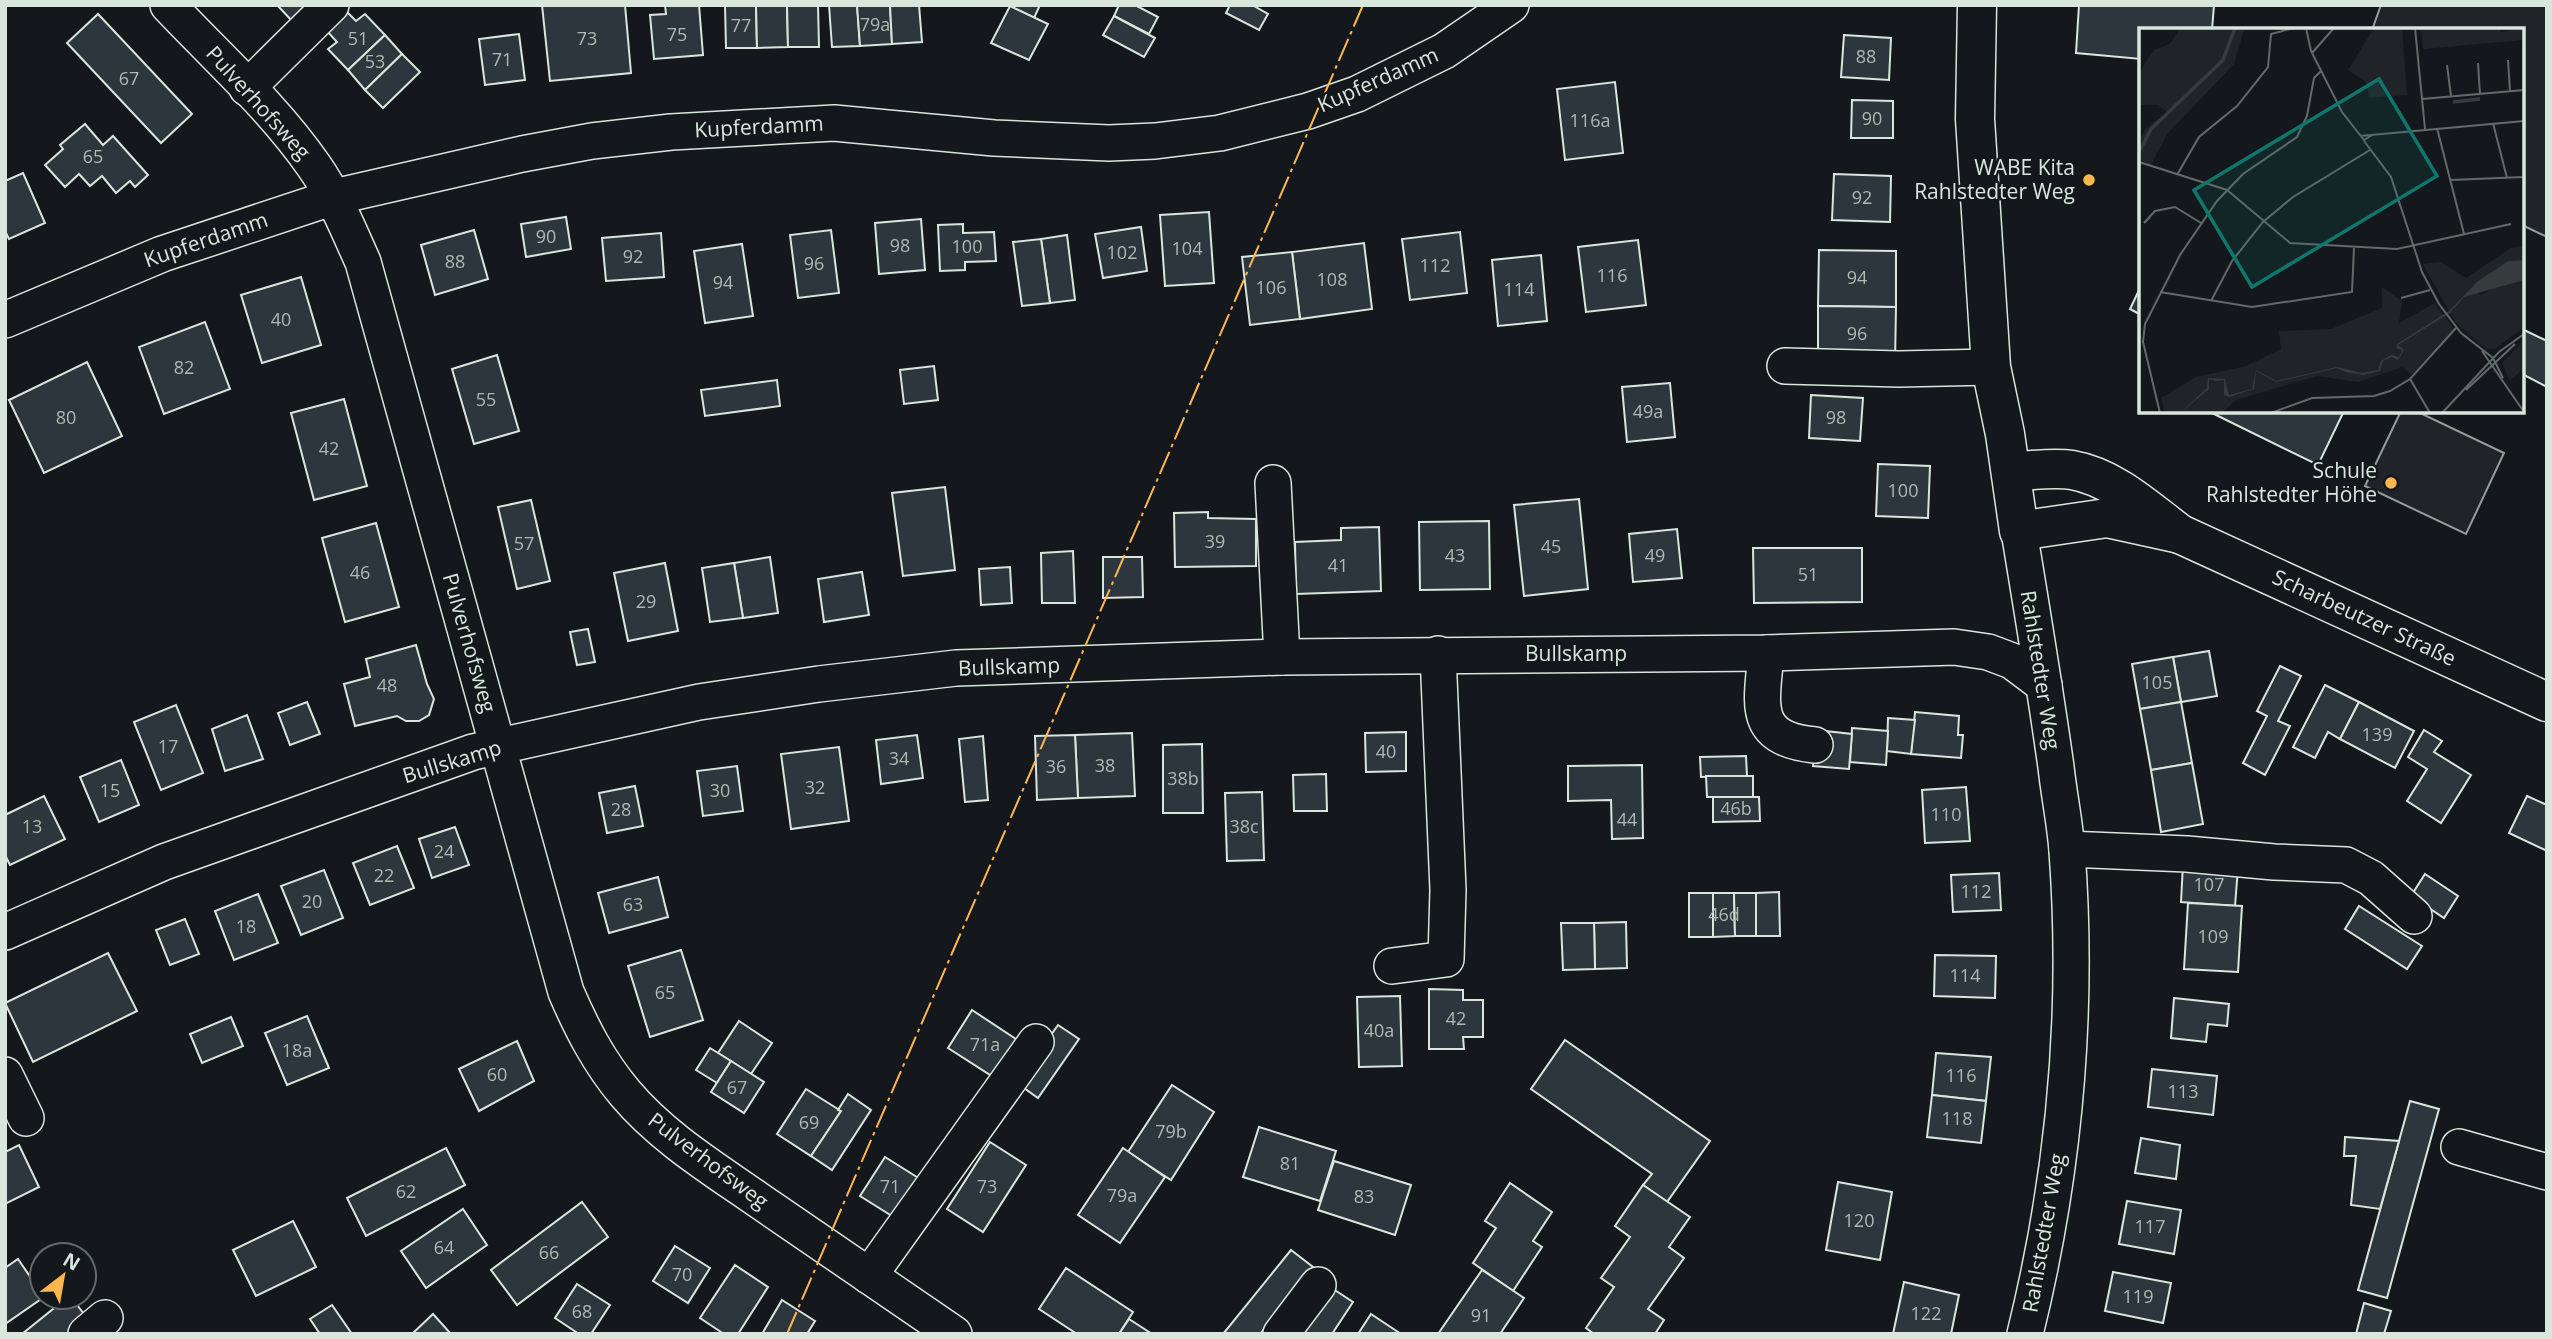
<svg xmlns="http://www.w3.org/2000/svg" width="2552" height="1339" font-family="'Open Sans',sans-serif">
<rect width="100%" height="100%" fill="#14181c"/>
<g fill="#202428" stroke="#939e99" stroke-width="2">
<path d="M2381,5h166v232l-25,-12v-195h-150z"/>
<path d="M2401,411h15l88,42 -38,81 -101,-48z"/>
</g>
<g fill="#2c363c" stroke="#d8e6dc" stroke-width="2">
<path d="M277,5h35l-18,18z"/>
<path d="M542,5h83l6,68 -81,8z"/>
<path d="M665,5h34l4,50 -49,4 -4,-44 16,-1z"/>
<path d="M725,5h31l1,43h-31z"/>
<path d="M756,5h31l1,42 -31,1z"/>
<path d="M787,5h31l1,42h-31z"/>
<path d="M829,5h28l3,41 -28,1z"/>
<path d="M857,5h33l2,39 -32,2z"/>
<path d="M890,5h29l3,37 -30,2z"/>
<path d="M1008,5h32l-6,13z"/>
<path d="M1119,5h16l23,12 -9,17 -35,-18z"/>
<path d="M1230,5h22l16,9 -9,16 -33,-17z"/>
<path d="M2079,5h135l-2,25h-71v29l-65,-6z"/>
<path d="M1010,6l38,18 -19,36 -38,-17z"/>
<path d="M347,12l9,9 9,-7 20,21 -37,35 -20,-21 9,-7 -10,-11z"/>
<path d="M98,14l94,100 -31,29 -94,-100z"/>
<path d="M1114,16l41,22 -11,19 -41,-22z"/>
<path d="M519,34l6,46 -40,5 -6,-46z"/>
<path d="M385,35l17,19 -37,36 -17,-20z"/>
<path d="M1844,35l47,3 -2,42 -48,-3z"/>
<path d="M402,54l18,18 -37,36 -18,-18z"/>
<path d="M1615,82l8,71 -58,7 -8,-71z"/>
<path d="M1852,100l41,1v37h-42z"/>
<path d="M85,124l18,21 10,-9 35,39 -13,12 -5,-6 -14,12 -14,-17 -12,10 -11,-12 -14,13 -20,-22 18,-16 -3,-4z"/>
<path d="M23,173l22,50 -36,16 -4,-8v-50z"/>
<path d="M1834,174l57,2 -1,46 -58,-2z"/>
<path d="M1209,212l5,71 -49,3 -5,-71z"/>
<path d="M566,217l5,32 -45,8 -5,-33z"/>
<path d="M921,219l4,51 -46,4 -4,-51z"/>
<path d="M963,224v9l31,-1 2,29 -31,1v8l-25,1 -2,-46z"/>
<path d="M1141,227l6,44 -44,7 -8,-44z"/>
<path d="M474,230l14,49 -53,16 -14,-50z"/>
<path d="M831,230l8,63 -41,5 -8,-63z"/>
<path d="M1460,232l7,61 -57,7 -8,-61z"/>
<path d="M661,233l3,44 -58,4 -4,-43z"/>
<path d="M1067,235l8,65 -25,3 -9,-64z"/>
<path d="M1041,239l9,64 -28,3 -9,-64z"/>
<path d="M1638,240l8,65 -60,7 -8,-65z"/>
<path d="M1364,243l8,66 -72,10 -8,-67z"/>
<path d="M742,244l11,72 -48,7 -11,-72z"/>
<path d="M1819,250l77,1v56l-78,-1z"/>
<path d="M1292,252l8,67 -50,6 -8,-68z"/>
<path d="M1541,255l6,66 -49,5 -6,-66z"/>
<path d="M301,277l20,68 -59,18 -21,-68z"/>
<path d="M2141,286v29l-11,-6z"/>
<path d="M1818,306l78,1 -1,56 -77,-1z"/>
<path d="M205,322l25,67 -66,25 -25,-67z"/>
<path d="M2522,329l25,12v46l-25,-13z"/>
<path d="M497,355l22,76 -45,13 -22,-75z"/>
<path d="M87,362l35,74 -78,37 -35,-73z"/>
<path d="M934,366l4,34 -34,4 -4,-34z"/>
<path d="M777,380l3,26 -75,10 -4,-26z"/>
<path d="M1670,383l5,54 -48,5 -5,-55z"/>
<path d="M1811,395l52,3 -3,43 -51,-3z"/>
<path d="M344,399l23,87 -53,14 -23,-87z"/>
<path d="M2208,411h136l-26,54z"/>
<path d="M1878,464l52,2 -2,52 -52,-2z"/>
<path d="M945,487l10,83 -52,6 -11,-83z"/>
<path d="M1579,499l9,90 -64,7 -10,-91z"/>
<path d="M531,500l19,81 -33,8 -19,-82z"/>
<path d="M1208,512v6l48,1v47l-81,1 -1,-54z"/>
<path d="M1489,521l1,68 -70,1 -1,-68z"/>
<path d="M376,523l23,84 -54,15 -23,-84z"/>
<path d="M1379,527l2,64 -85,3 -1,-52 46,-2v-12z"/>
<path d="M1677,529l5,49 -49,4 -4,-48z"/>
<path d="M1753,548h109v54l-108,1z"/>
<path d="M1073,551l2,52h-33l-1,-50z"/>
<path d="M770,557l8,56 -35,5 -9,-55z"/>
<path d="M1103,557h39l1,40 -40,1z"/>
<path d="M665,563l13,68 -50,10 -14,-68z"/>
<path d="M734,563l9,55 -33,4 -8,-54z"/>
<path d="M1010,567l2,36 -31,2 -2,-36z"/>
<path d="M862,572l7,43 -45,7 -6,-43z"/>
<path d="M588,629l7,33 -18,3 -7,-33z"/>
<path d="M416,645l11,39 7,15 -5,16 -10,6h-13l-9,-5 -42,10 -11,-42 26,-7 -4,-18z"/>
<path d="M2209,651l8,45 -36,6 -8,-45z"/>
<path d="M2173,657l8,45 -41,7 -8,-45z"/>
<path d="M2280,666l21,10 -23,45 12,5 -25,49 -22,-12 24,-47 -10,-5z"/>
<path d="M2325,685l34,17 -19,37 -12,-7 -13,26 -22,-11z"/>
<path d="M307,702l13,32 -30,11 -12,-32z"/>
<path d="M2181,702l11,61 -41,7 -11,-61z"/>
<path d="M2359,702l55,29 -19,37 -55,-29z"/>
<path d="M176,705l27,68 -42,17 -27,-68z"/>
<path d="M1915,712l44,4 -1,19h5l-2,23 -50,-4z"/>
<path d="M247,715l16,44 -38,12 -13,-42z"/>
<path d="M1888,718l27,2 -4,34 -24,-3z"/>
<path d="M1852,728l36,3 -2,34 -36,-3z"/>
<path d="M1816,730l36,4 -3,35 -36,-3z"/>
<path d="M2424,730l18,11 -8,11 37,23 -30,48 -34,-22 20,-32 -19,-12z"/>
<path d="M1406,732v39l-40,1 -1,-39z"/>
<path d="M1132,733l3,63 -57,2 -3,-63z"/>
<path d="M917,735l6,43 -42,6 -5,-44z"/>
<path d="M1075,735l3,63 -41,2 -2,-64z"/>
<path d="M983,736l5,64 -23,2 -6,-63z"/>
<path d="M1202,744l1,69h-40v-68z"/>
<path d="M839,747l10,74 -58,8 -10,-75z"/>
<path d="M1746,756l1,20 -46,1 -1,-20z"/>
<path d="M121,760l18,45 -40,17 -19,-45z"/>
<path d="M2192,763l11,61 -42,8 -10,-62z"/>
<path d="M1642,765l1,73 -31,1 -1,-39 -43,1v-35z"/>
<path d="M737,766l6,45 -40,5 -6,-45z"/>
<path d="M1326,774l1,37h-33l-1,-36z"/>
<path d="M1706,776h47v21h-46z"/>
<path d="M635,786l8,40 -36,7 -8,-40z"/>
<path d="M1966,787l4,54 -45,2 -3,-53z"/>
<path d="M1262,792l2,68 -37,1 -2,-68z"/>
<path d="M44,796l21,43 -55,26 -5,-10v-40z"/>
<path d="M2527,796l20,9v46l-38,-18z"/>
<path d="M1713,797h46l1,24 -47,1z"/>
<path d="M455,827l14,38 -37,13 -13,-39z"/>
<path d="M397,846l17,42 -44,17 -17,-42z"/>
<path d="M2183,864l55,4 -3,38 -54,-4z"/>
<path d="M324,870l19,48 -42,17 -20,-49z"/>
<path d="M1999,873l2,37 -48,2 -2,-37z"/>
<path d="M2425,874l33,22 -14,22 -33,-22z"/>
<path d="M658,877l10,40 -59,16 -11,-40z"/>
<path d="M1779,892l1,44h-24v-43z"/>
<rect x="1689" y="893" width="24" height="44"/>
<path d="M1713,893h21l1,43 -22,1z"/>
<path d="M1734,893h22v43h-21z"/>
<path d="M258,894l20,49 -44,17 -19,-49z"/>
<path d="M2188,903l54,3 -4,66 -54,-3z"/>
<path d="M2359,906l63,40 -15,23 -62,-40z"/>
<path d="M185,919l14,35 -29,11 -14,-35z"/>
<path d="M1626,922l1,46 -32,1 -1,-46z"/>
<path d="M1561,923h33l1,46 -32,1z"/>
<path d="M681,950l22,70 -53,17 -22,-71z"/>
<path d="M108,953l29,58 -104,51 -28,-59z"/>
<path d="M1935,955l61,1 -1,42 -61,-2z"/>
<path d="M1429,989l34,1v10h20v37h-20l1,12h-35z"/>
<path d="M1400,996l2,70 -43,1 -2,-70z"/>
<path d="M2174,998l55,6 -2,22 -19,-2 -2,18 -35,-4z"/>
<path d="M972,1010l50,33 -24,37 -50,-32z"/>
<path d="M307,1016l22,52 -42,17 -22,-52z"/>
<path d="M231,1017l12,29 -41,17 -12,-29z"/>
<path d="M739,1021l33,22 -21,31 -33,-21z"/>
<path d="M1058,1025l21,14 -41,59 -21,-15z"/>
<path d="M1565,1040l145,101 -43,61 -24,-17 9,-11 -121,-85z"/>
<path d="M517,1041l17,40 -55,30 -20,-42z"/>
<path d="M710,1048l21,13 -14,22 -21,-13z"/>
<path d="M1936,1053l55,4 -5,44 -54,-6z"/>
<path d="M731,1061l33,21 -20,31 -33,-21z"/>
<path d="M2152,1069l65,7 -4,39 -65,-8z"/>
<path d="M1172,1085l42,27 -43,68 -43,-28z"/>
<path d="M806,1089l35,22 -30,45 -34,-22z"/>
<path d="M848,1094l23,16 -39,60 -21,-14 30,-45 -3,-1z"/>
<path d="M1932,1095l54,6 -5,42 -54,-6z"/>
<path d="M2410,1101l29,8 -52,189 -29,-8z"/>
<path d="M1259,1127l77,24 -16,50 -77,-24z"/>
<path d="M2345,1137l54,4 -19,68 -29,-4 5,-49h-12z"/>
<path d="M2141,1138l39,7 -4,34 -41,-6z"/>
<path d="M990,1142l36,23 -43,67 -36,-23z"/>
<path d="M19,1145l20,42 -34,17v-52z"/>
<path d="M446,1148l19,37 -99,51 -19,-38z"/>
<path d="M1123,1148l42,29 -45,66 -42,-28z"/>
<path d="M885,1157l35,22 -25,39 -35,-22z"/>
<path d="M1334,1161l77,24 -16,50 -77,-25z"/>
<path d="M1838,1182l54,10 -12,68 -54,-10z"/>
<path d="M1510,1183l42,29 -19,29 9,6 -29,44 -40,-28 23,-35 -11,-7z"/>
<path d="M1643,1185l47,32 -21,30 15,11 -36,51 16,11 -9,14h-61l-8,-6 28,-41 -13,-9 29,-41 -15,-11z"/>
<path d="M2127,1201l54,9 -7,44 -55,-10z"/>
<path d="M582,1202l26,35 -91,68 -26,-35z"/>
<path d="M463,1209l24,36 -61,43 -25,-37z"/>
<path d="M293,1221l23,46 -60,29 -23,-46z"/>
<path d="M675,1246l35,22 -22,35 -35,-22z"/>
<path d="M1291,1250l22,17 -53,67h-37z"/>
<path d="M18,1259l26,38 -39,27v-56z"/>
<path d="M735,1265l33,22 -30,47h-14l-24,-16z"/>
<path d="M1066,1268l67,44 -14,22h-42l-38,-25z"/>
<path d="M1482,1270l42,28 -24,36h-62z"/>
<path d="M2113,1272l58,11 -8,40 -58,-12z"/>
<path d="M1904,1282l55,13 -8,39h-58z"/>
<path d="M577,1284l33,21 -19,29h-12l-24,-16z"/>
<path d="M1327,1285l26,17 -21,32h-38z"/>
<path d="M782,1300l33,21 -8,13h-45z"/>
<path d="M63,1301l4,5 7,-5 17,22 -14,11h-55z"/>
<path d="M2364,1303l27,8 -7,23h-28z"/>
<path d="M332,1305l20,29h-32l-10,-15z"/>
<path d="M433,1314l18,20h-39z"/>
<path d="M1371,1314l30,20h-43z"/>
<path d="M1129,1319l23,15h-33z"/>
</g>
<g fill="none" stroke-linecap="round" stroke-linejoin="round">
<g stroke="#d8e6dc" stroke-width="38">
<g id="minor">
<path d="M168,5c49,52 105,102 146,161 21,30 34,63 49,96l203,730c16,37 33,70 59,101 36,43 86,74 132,106 65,45 131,90 197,135"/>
<path d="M247,88l84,-83"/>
<path d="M5,320l157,-66 172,-57 188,-43 70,-13 79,-9 163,-9 160,15 115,5 46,-2 65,-8 88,-22 49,-17 87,-43 67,-46"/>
<path d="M1785,366l114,3 92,-2"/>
<path d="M1273,483l9,174"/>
<path d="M2019,531c13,79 26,157 37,236 3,28 9,56 11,84 12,162 -3,325 -42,483"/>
<path d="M1766,653c-4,50 -16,86 49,92"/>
<path d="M2067,849l120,5 87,8 72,3 25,13 43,38"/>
<path d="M5,932l159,-70 309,-110 226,-50 120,-18 137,-16 326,-11 484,-4 188,-6 34,5 24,9 32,24"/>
<path d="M1392,966l54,-7 2,-69 -10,-236"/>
<path d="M5,1075l21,43"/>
<path d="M2459,1147l88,25"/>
<path d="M869,1276l167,-234"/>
<path d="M86,1334l19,-16"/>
<path d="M1281,1334l37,-49"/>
</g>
</g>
<g stroke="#d8e6dc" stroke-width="41">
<g id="major">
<path d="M1977,5l-2,114 16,248 14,67 14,97 88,-13 73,16"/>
<path d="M2011,471c19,0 42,-4 61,-1 41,7 76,40 108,64l367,168"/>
</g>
</g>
<use href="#minor" stroke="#14181c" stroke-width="35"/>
<use href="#major" stroke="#14181c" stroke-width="38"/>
<path stroke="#ffb74d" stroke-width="2" stroke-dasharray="24 5 3.5 5" stroke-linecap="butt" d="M787,1334l576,-1329"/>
</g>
<g fill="#ffb74d" stroke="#14181c" stroke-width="2.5">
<circle cx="2089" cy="180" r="7"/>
<circle cx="2391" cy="483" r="7"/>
</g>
<g text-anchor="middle" stroke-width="5" stroke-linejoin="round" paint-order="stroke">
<g font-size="18" fill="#adbab4">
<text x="875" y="31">79a</text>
<text x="741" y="32">77</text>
<text x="677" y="41">75</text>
<text x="358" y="45">51</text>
<text x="587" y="45">73</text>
<text x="1866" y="63">88</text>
<text x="502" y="66">71</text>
<text x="375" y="68">53</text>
<text x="129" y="85">67</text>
<text x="1872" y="125">90</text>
<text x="1590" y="127">116a</text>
<text x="93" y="163">65</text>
<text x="1862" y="204">92</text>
<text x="546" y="243">90</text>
<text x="900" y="252">98</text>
<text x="967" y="253">100</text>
<text x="1187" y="255">104</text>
<text x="1122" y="259">102</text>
<text x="633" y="263">92</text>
<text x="455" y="268">88</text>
<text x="814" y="270">96</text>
<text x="1435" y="272">112</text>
<text x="1612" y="282">116</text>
<text x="1857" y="284">94</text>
<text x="1332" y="286">108</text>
<text x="723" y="289">94</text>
<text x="1271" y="294">106</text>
<text x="1519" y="296">114</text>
<text x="281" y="326">40</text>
<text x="1857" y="340">96</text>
<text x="184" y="374">82</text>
<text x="486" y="406">55</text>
<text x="1648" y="418">49a</text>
<text x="66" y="424">80</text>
<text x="1836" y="424">98</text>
<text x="329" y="455">42</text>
<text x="1903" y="497">100</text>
<text x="1215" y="548">39</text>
<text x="524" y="550">57</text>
<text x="1551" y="553">45</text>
<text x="1455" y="562">43</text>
<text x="1655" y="562">49</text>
<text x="1338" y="572">41</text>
<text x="360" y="579">46</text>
<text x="1808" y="581">51</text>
<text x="646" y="608">29</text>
<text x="2157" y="689">105</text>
<text x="387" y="692">48</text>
<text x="2377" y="741">139</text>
<text x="168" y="753">17</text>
<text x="1386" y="758">40</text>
<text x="899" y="765">34</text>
<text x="1105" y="772">38</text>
<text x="1056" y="773">36</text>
<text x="1183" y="785">38b</text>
<text x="815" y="794">32</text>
<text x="110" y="797">15</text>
<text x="720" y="797">30</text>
<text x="1736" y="815">46b</text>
<text x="621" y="816">28</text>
<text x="1946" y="821">110</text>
<text x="1627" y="826">44</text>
<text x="32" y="833">13</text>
<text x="1244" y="833">38c</text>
<text x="444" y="858">24</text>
<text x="384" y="882">22</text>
<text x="2209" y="891">107</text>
<text x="1976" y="898">112</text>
<text x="312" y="908">20</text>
<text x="633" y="911">63</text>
<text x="1724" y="921">46d</text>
<text x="246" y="933">18</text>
<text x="2213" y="943">109</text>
<text x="1965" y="982">114</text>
<text x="665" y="999">65</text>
<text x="1456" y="1025">42</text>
<text x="1379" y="1037">40a</text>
<text x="985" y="1051">71a</text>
<text x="297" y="1057">18a</text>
<text x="497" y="1081">60</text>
<text x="1961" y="1082">116</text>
<text x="737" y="1094">67</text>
<text x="2183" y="1098">113</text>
<text x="1957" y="1125">118</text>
<text x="809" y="1129">69</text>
<text x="1171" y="1138">79b</text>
<text x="1290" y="1170">81</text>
<text x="890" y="1193">71</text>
<text x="987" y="1193">73</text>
<text x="406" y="1198">62</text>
<text x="1122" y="1202">79a</text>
<text x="1364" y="1203">83</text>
<text x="1859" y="1227">120</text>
<text x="2150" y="1233">117</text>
<text x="444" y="1254">64</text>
<text x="549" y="1259">66</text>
<text x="682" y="1281">70</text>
<text x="2138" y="1303">119</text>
<text x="582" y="1318">68</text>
<text x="1926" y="1320">122</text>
<text x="1481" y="1322">91</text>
</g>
<g font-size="21" fill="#d8e6dc" stroke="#14181c">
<text transform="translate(1378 80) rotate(-24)" y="7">Kupferdamm</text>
<text transform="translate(258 103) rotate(48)" y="7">Pulverhofsweg</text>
<text transform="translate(759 127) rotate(-3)" y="7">Kupferdamm</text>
<text transform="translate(206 240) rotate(-19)" y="7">Kupferdamm</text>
<text transform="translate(2364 618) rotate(25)" y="7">Scharbeutzer Straße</text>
<text transform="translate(469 643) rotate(74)" y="7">Pulverhofsweg</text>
<text x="1576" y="661">Bullskamp</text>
<text transform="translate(1009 667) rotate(-2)" y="7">Bullskamp</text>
<text transform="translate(2040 670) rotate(81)" y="7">Rahlstedter Weg</text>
<text transform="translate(452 762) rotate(-17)" y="7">Bullskamp</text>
<text transform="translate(708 1161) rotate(37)" y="7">Pulverhofsweg</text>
<text transform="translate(2044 1233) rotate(-80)" y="7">Rahlstedter Weg</text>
</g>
<g font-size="21" fill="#d8e6dc" stroke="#14181c" text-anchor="end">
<text x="2075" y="175">WABE Kita<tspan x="2075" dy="24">Rahlstedter Weg</tspan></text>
<text x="2377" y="478">Schule<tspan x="2377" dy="24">Rahlstedter Höhe</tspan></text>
</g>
</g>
<g transform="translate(2139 28)">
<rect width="385" height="385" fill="#14181c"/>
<path d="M41,0l64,2 -10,34 -67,70 -16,31 -12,-6v-17l6,-13 22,-17 -9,-7h-19v-32l15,-23 16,-6zM235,0h28l5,67 -38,3 -3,-16 -18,-12zM282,0h79l1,4 23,-4v12l-101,9zM385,219v13l-16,1 -30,20 -3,11 6,3 17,-10 26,-5v47l-29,22h-9l-31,-27 -32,-58 18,-2 25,16 45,-30zM243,259l20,14 -3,22 36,-20 19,26 -43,46 -8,-8 -45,15 -41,-6 -81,24 -14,13h-57l-4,-15 35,-21 50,-11 35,-17 -2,-18 52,-2 51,-21zM385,312v28l-14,13 -8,-18z" fill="#202428"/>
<path d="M385,232v20l-60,17 -14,16 -52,32 6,5 -4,7 -3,3 -5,-3 -9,4 -3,10 -17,4 -17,-3 -9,-4 -61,14 -20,-11 -2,18 -25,8 -5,-2v-15l-8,1 -7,-2v10l-29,24 27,-25 1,-10 17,1 4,16 23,-6 4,-19 20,11 61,-14 25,6 16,-3 3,-9 10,-6 8,2 3,-7 -6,-2 1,-4 52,-33 29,-30 30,-20z" fill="#363b3e"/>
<path fill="none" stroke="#363b3e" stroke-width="3.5" d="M314,74l27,-3M0,124l12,-23 72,-69 12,-32"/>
<path fill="none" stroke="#626a69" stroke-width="2" d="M167,0l5,23 31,61 22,28 8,-5M276,0l10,101M173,25l22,-25M369,32l2,31M339,35l2,31M308,37l4,31M283,71l102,-9M354,95l14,55M298,100l27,106M221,108l164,-15M225,113l27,36 31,95 17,32 22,29 32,25 10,20M0,134l88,28 63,53 107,6 114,-25M38,147l22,-38 38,-31 31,-39 3,-33 23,-6M311,152l74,-3M11,189l-6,6 11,-12 20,-4 26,16M21,264l92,15 100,-15 2,-44M262,270l29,-8M72,273l21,-40 31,-39 30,-25 77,-47M343,323l42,61M271,351l20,34M327,362l49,-46M21,385l-17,-71 2,-18 35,-69 37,-54 26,-27 54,-37 10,-21 7,-38 7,-7M132,385l41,-15 62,-2 16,-5 20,-12 46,-51M303,385l57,-61 25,-18"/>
<path fill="#0f766e" fill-opacity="0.15" stroke="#0f766e" stroke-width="3.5" d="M240,51l58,97 -185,111 -58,-97z"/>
<rect width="385" height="385" fill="none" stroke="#d8e6dc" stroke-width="3.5"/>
</g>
<rect width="2552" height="1339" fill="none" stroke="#d8e6dc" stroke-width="14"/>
<g transform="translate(63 1276) rotate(31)"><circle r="33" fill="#14181c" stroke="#626a69" stroke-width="2"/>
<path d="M0-5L12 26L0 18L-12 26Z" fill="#ffb74d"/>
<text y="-10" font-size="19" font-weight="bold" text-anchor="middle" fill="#d8e6dc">N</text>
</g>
</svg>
